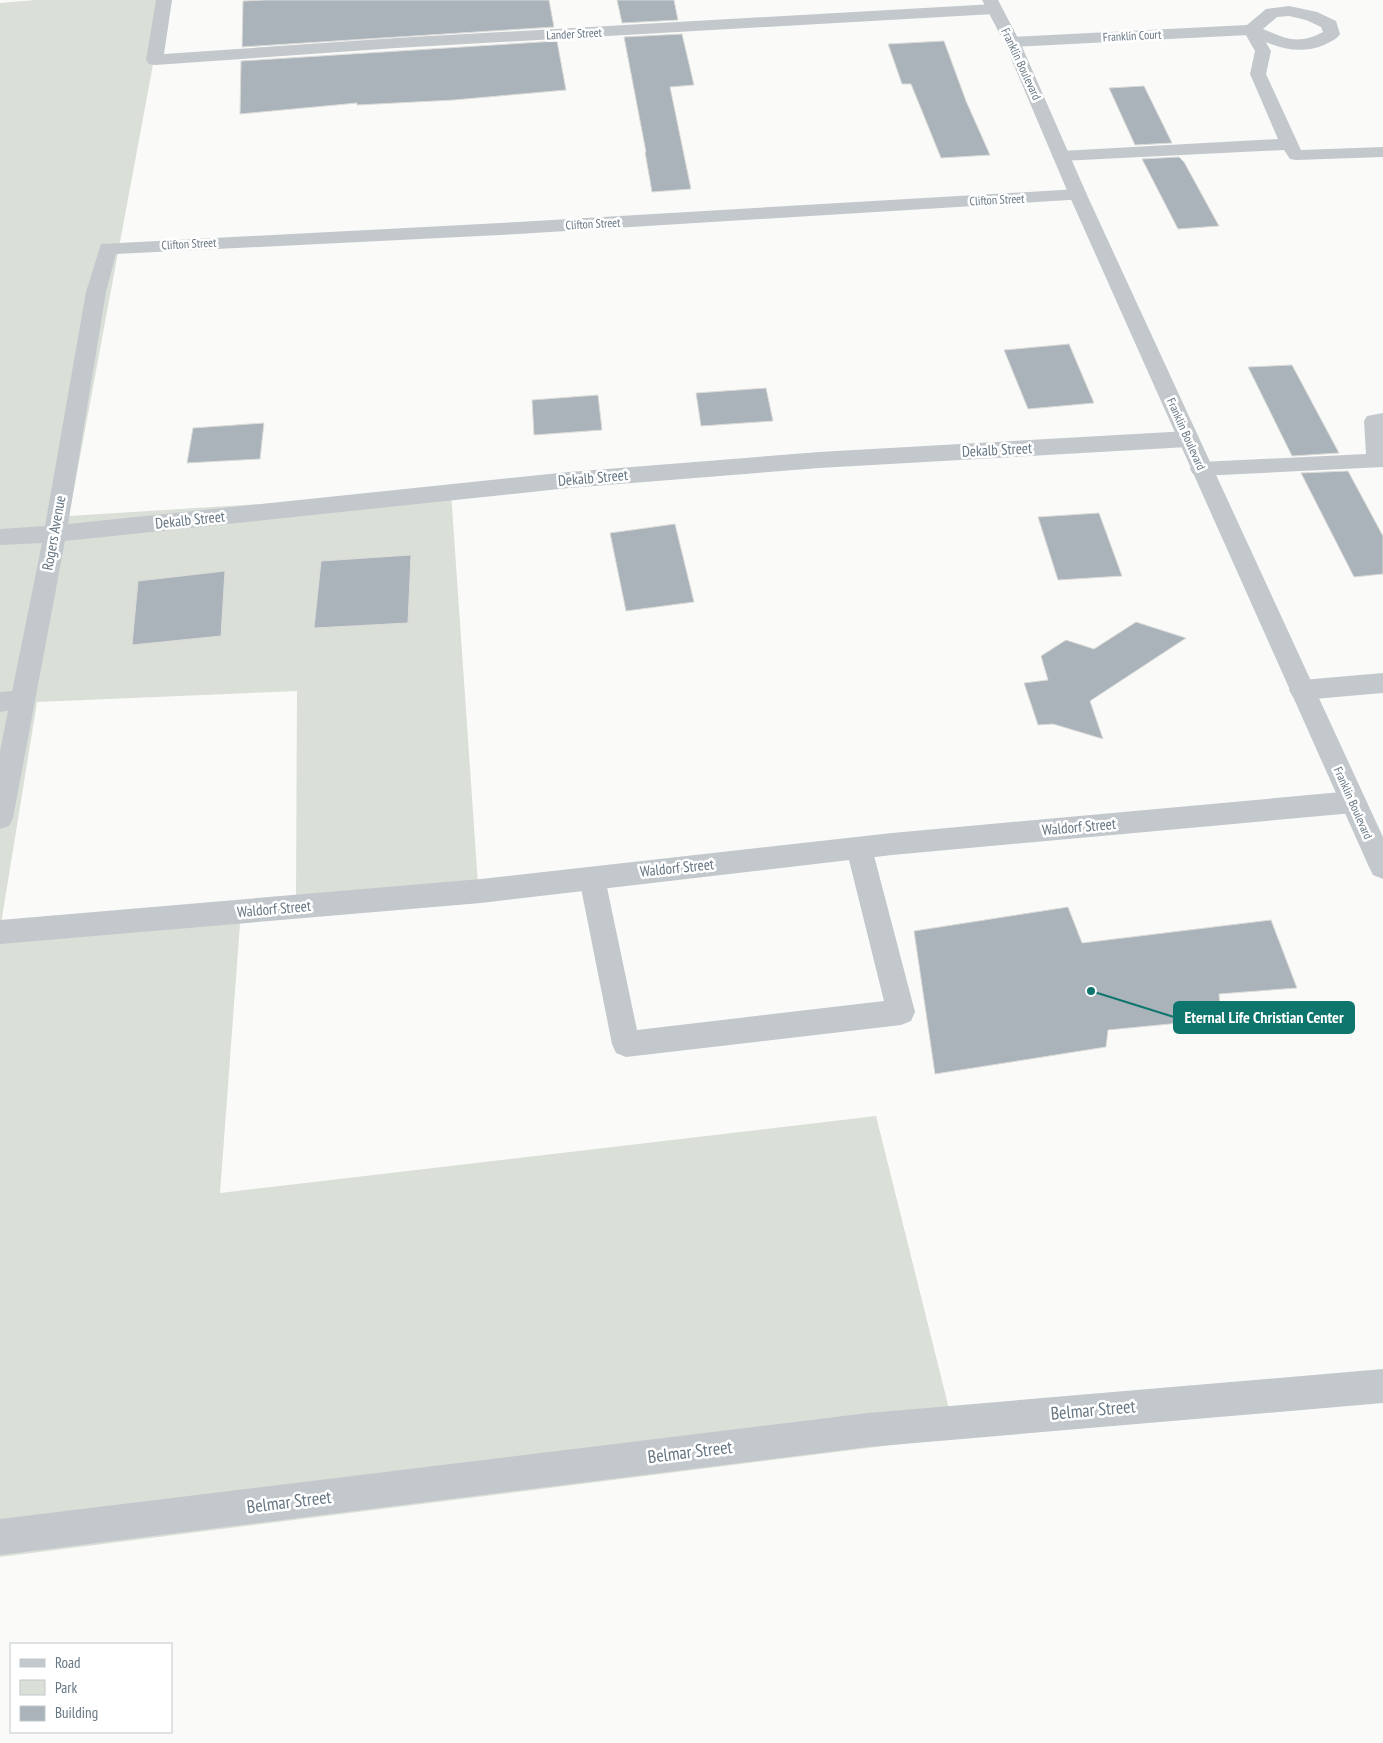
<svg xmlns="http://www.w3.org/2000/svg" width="1383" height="1743" font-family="'PT Sans Narrow',sans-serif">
<rect width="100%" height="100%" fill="#fafaf8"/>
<g fill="#dadfd7">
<path d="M36,0h129l-96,516 382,-24 27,393 -182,14 1,-208 -260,11 -37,228v-927z"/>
<path d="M241,910l-21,283 656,-77 80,321 -956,120v-620z"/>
</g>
<g fill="#aab3b9" stroke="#dcdcda">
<path d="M265,0h284l5,27 -312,20 1,-46z"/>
<path d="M617,0h57l4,20 -56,3z"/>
<path d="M682,34l12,51 -24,2 21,102 -39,3 -7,-40h1l-22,-115z"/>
<path d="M557,41l9,49 -112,10 -97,5v-2l-117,11 1,-53z"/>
<path d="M944,41l22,60 24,54 -49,3 -30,-74h-9l-14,-40z"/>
<path d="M1144,86l28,57 -37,2 -26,-57z"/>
<path d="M1179,157l5,5 35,64 -41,3 -36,-70z"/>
<path d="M1069,344l25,59 -66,6 -24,-59z"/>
<path d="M1292,365l47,88 -47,3 -44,-89z"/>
<path d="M766,388l7,33 -72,5 -5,-33z"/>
<path d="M598,395l4,35 -68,5 -2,-35z"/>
<path d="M264,423l-4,36 -73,4 6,-35z"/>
<path d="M1348,471l35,65v38l-29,3 -53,-104z"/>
<path d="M1099,513l23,63 -64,4 -20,-63z"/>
<path d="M675,524l19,78 -68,9 -16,-78z"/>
<path d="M411,555l-3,68 -94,5 7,-67z"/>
<path d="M225,571l-4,65 -89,9 6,-64z"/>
<path d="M1136,622l50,16 -96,63 13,38 -50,-15 -15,1 -14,-42 24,-3 -7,-24 25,-16 28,9z"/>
<path d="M1068,907l14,36 189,-23 26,68 -78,6 2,25 -113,11 -2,17 -171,27 -21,-143z"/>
</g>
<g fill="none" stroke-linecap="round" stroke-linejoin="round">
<g fill="#c3c8cc" fill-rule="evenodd">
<path d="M1251,25l6,2 14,24 -5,23 35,76 82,-3v10l-87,3 -6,-1 -6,-9 -223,11 -6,-1 -3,-4 3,-4 6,-1 217,-12 -28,-65 5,-23 -12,-21 2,-3z"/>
<path d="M1383,413v54l-182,9 -8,-2 -3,-5 3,-5 8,-2 165,-8 -2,-33 3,-5z"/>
<path d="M23,690l9,3 3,7 -3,7 -32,5v-20z"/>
<path d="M859,837l9,3 4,8 43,164 -4,9 -10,4 -275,32 -10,-4 -4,-9 -33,-166 4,-8 9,-3 9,3 4,8 32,152 247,-29 -38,-153 4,-8z"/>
</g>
<g fill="#c3c8cc" fill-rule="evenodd">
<path d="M156,0h16l-8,54 232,-16 598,-34 6,1 2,4 -2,4 -6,1 -598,34 -241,17 -6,-1 -3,-4z"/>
<path d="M1289,6l28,6 19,9 4,13c-3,5 -10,8 -16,11 -27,11 -50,1 -75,-10l-237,12 -6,-1 -2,-4 2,-4 6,-1 235,-12 19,-16zM1289,16l17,4 15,7 2,5c-25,13 -36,7 -60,-3l14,-12z"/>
<path d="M1078,189l7,2 2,4 -2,4 -567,35 -402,20 -10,38 -38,232 501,-52 250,-20 369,-21 8,3 3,5 -3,5 -8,3 -369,21 -250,20 -504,53 -52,277 -4,8 -9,3v-78l42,-208 -42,2v-16l45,-3 41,-234 15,-48 417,-22z"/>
<path d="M1383,673v20l-81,7 -9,-3 -4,-7 4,-7 9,-3z"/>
<path d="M1353,791l9,3 4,8 -4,8 -9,3 -461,42 -411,48 -481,41v-24l481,-41 411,-46z"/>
<path d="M1383,1369v34l-515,44 -868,108v-36l868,-106z"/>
</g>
<path fill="#c3c8cc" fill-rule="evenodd" d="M982,0h16l22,42 67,153 296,642v42l-10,-4 -4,-8 -300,-672 -65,-153z"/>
</g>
<g text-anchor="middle" stroke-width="5" stroke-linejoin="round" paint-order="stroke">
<g font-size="12" fill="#657683" stroke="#fff">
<text transform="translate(574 34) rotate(-3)" y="4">Lander Street</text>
<text transform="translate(1132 36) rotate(-3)" y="4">Franklin Court</text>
<text transform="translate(1021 64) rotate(65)" y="4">Franklin Boulevard</text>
<text transform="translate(997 200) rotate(-3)" y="4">Clifton Street</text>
<text transform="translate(593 224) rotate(-3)" y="4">Clifton Street</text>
<text transform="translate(189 244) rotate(-3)" y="4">Clifton Street</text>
<text transform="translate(1186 434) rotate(66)" y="4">Franklin Boulevard</text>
<text transform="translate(1353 803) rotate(66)" y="4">Franklin Boulevard</text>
</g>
<g font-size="15" fill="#657683" stroke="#fff">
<text transform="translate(997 450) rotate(-3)" y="5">Dekalb Street</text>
<text transform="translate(593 478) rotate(-5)" y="5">Dekalb Street</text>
<text transform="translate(190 520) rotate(-6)" y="5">Dekalb Street</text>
<text transform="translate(54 533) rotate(-80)" y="5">Rogers Avenue</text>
<text transform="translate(1079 827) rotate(-5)" y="5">Waldorf Street</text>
<text transform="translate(677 868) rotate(-6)" y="5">Waldorf Street</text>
<text transform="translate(274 909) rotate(-5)" y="5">Waldorf Street</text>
</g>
<g font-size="18" fill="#657683" stroke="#fff">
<text transform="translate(1093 1410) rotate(-5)" y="6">Belmar Street</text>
<text transform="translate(690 1452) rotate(-7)" y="6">Belmar Street</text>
<text transform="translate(289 1502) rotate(-7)" y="6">Belmar Street</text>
</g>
</g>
<path fill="none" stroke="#0f766e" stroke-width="2" d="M1091 991L1174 1017"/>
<circle fill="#0f766e" stroke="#fff" stroke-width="2" cx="1091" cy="991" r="5"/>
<rect fill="#0f766e" stroke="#0f766e" stroke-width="2" x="1174" y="1002" width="180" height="31" rx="5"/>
<g font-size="16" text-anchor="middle" font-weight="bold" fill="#fff">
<text x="1264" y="1023">Eternal Life Christian Center</text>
</g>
<rect x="10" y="1643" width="162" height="90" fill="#ffffff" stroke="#c1c8cd"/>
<rect x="20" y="1659" width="25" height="8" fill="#c3c8cc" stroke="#c1c8cd"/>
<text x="55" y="1668" font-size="15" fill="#657683">Road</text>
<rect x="20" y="1680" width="25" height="15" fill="#dadfd7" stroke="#c1c8cd"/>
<text x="55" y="1693" font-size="15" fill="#657683">Park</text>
<rect x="20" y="1706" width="25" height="15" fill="#aab3b9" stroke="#c1c8cd"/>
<text x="55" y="1718" font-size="15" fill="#657683">Building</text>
</svg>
